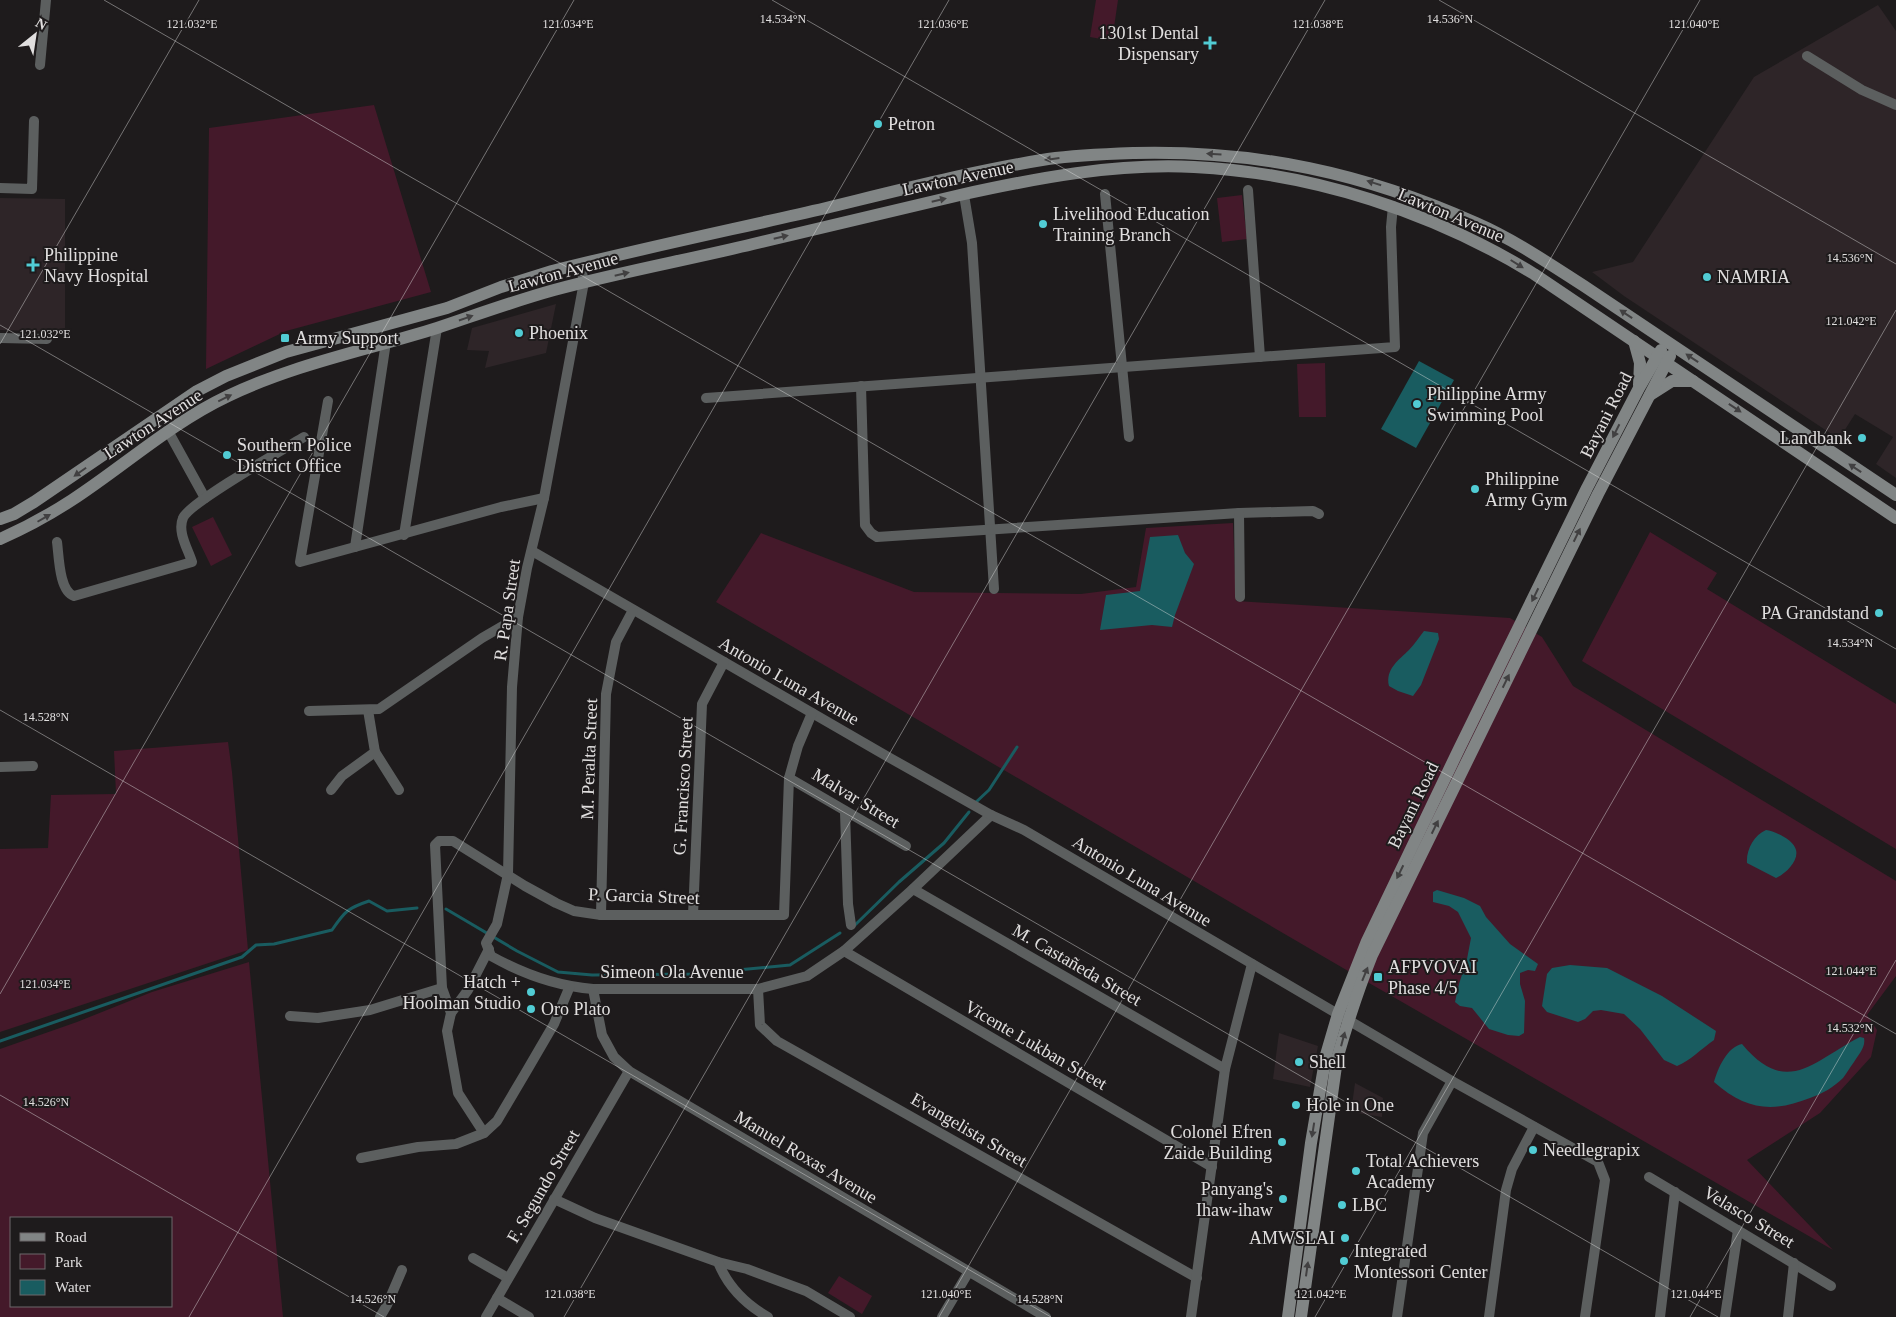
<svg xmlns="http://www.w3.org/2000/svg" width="1896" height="1317" font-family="Georgia,serif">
<rect width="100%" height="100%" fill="#1e1b1c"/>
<g fill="#2e2528">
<path d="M1878,5l18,26v447l-20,-14 17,-27 -38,-23 -16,25 -215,-143 -32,-24 41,-10 121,-185z"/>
<path d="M0,198l65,1v133l-65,-2z"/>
<path d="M556,304l-10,49 -61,15 4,-17 -22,-1 5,-22z"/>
<path d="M1279,1033l39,13 -8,41 -37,-8z"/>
<path d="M1355,1083l28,15 -1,19 -31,-5z"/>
</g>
<g fill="#44192a" fill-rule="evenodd">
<path d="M1096,0h22l-6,41 -22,-4z"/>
<path d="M374,105l57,187 -145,39 -80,38 3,-241z"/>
<path d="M1242,195l5,44 -25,3 -5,-44z"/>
<path d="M1325,363l1,54h-27l-2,-53z"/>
<path d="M213,517l19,38 -21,11 -19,-39z"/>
<path d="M1233,523l3,78 274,17 32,19 31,49 323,195v95l-29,39 10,15 -6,27 -51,56 -73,47 86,90 -490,-282 -627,-366 45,-69 153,59 167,2 55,-7 10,-59z"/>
<path d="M1650,532l67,41 -10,16 189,115v145l-314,-188z"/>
<path d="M228,742l4,30 16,178 -248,82v-183l48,-1 3,-53 65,-1 -2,-43z"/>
<path d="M249,962l34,355h-283v-268l77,-27 75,-30zM11,1218h160v88h-160z"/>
<path d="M839,1276l33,20 -10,18 -34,-21z"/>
</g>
<g fill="#195c60">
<path d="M1419,361l35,19 -38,68 -35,-19z"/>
<path d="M1178,535l7,18 9,11 -19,51 -3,12 -20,-2 -52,5 6,-35 34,-4 10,-54z"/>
<path d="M1424,631l14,2 1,6 -18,46 -8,11 -15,-5 -9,-5c-4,-17 10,-26 20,-36 6,-6 10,-13 15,-19z"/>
<path d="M1766,830c9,1 28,10 30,20 3,11 -11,24 -20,28l-29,-15c-1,-13 7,-28 19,-33z"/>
<path d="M1437,890l27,8 16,8 6,11 24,27 28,20 -3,7 -7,-1 -8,3v11l5,17 -1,32 -5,3 -11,-1 -19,-6 -17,-21 -12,-2 -5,-4 4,-18 8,-25 4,-21 -13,-26 -9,-6 -16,-4v-10z"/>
<path d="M1570,965l37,3 55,28 54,35 -2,9c-13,9 -24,21 -37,26l-13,-6 -24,-31 -16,-15 -23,-4 -8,1 -8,8 -7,3 -31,-10 -5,-6 5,-32 5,-6z"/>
<path d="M1860,1037l4,1c2,9 -6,17 -10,24 -4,5 -7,11 -11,16 -9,9 -21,16 -33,20 -38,15 -64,12 -96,-16 4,-14 13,-35 28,-38 45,54 71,17 118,-7z"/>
</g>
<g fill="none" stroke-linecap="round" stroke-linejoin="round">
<g stroke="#195c60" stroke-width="3">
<path d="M975,803l14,-13 28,-43"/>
<path d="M446,909l71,42 41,21 34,3 103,-1 95,-9 50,-32"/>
<path d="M855,925l44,-43 45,-39 25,-31"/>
<path d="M0,1041l242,-84 14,-12 18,-1 58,-14c13,-19 16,-22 37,-29l18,10 30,-3"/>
</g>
<g stroke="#5c5f5f" stroke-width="10">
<path d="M1807,56l55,34 34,15"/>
<path d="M40,65l6,-65"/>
<path d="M0,188l32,1 2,-68"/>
<path d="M1248,190l12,167"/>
<path d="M1105,194l24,243"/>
<path d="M964,195l8,48 22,346"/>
<path d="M580,264l4,18 -40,216 -17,70 -9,49 -6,70 -4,187 -11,50 -11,19 5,13c32,18 65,30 102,33h165l49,-13 37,-25 69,-62 78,-74"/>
<path d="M0,338l47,1"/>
<path d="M861,386l4,139 6,8 6,4 362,-24 74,-2 6,3"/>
<path d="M706,398l689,-51 -4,-120 2,-21"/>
<path d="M328,401l-28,161 201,-55 43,-9"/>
<path d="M168,431l37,67"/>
<path d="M1239,513l1,84"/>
<path d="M404,535l33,-207"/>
<path d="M57,542c2,14 2,49 17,54l118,-34c-4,-13 -15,-30 -9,-44 6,-15 101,-69 121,-81"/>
<path d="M355,547l31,-205"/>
<path d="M532,551l358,207 101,57 33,15 428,251 146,81 7,18 -20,137"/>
<path d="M309,711l70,-2 103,-71 36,-21"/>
<path d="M375,752l24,38"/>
<path d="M0,767l33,-1"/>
<path d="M789,778l117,68"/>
<path d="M331,790l11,-14 33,-24 -7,-42"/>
<path d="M845,812l3,92 3,21"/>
<path d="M913,889l312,180"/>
<path d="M601,915l5,-221 10,-52 17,-32"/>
<path d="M693,915l9,-211 22,-42"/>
<path d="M844,951l368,216"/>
<path d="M593,989l9,46 12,22 15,14 417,246"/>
<path d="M758,989l2,36 17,16 420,237"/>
<path d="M451,1013l17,-23 21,-41"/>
<path d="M290,1016l28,2 52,-8 72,-22"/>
<path d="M484,1133l-26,-40 -11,-62 4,-18 -9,-25 -7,-143 4,-4h14l72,45 31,17 18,8 27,4h183l5,-137 9,-32 14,-33"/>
<path d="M361,1158l57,-11 38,-3 28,-11 13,-12 29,-49 28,-48 16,-38"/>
<path d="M1649,1177l182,109"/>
<path d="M554,1199l41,19 123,44 29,7 59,22 44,26"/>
<path d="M473,1258l35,20"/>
<path d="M718,1262c10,25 27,42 50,55"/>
<path d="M497,1298l32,19"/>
<path d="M380,1317l7,-12 15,-35"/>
<path d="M486,1317l143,-246"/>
<path d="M942,1317l26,-44"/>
<path d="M1191,1317l34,-248 27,-105"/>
<path d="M1397,1317l26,-184 29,-52"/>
<path d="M1489,1317l17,-127 6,-21 22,-42"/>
<path d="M1660,1317l15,-125"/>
<path d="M1725,1317l13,-87"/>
<path d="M1788,1317l6,-54"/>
</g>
<g stroke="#818585" stroke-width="12">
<path d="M1634,341l6,22 -1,22"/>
<path d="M1650,395l22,-14h21"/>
<path d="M0,519l14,-5 20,-12 163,-111 29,-15 60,-24 161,-44 54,-21 51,-16c91,-23 183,-42 274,-63 74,-18 147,-37 222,-49 29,-4 58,-5 86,-6 123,-3 230,20 342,70 39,17 75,42 111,65l309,207"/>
<path d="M0,539c25,-11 49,-24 72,-39 52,-34 99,-77 156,-104 67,-32 139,-46 209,-68 39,-13 77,-27 117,-38 66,-18 133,-30 199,-46 69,-17 138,-33 207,-49 77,-17 155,-32 234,-28 119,6 239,45 340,107l362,244"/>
<path d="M1288,1317l23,-174 15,-88 12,-41 29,-73 92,-192 128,-261 52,-100 22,-38"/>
<path d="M1301,1317l36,-258c10,-35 21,-69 35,-104l226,-461 72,-138"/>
</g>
</g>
<defs><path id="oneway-solid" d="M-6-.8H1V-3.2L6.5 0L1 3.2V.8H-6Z" transform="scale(1.25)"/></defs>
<g fill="#414041">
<use href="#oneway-solid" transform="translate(1214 154) rotate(-176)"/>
<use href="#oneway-solid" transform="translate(1052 159) rotate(173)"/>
<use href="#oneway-solid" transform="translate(1374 183) rotate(-163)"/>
<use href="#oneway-solid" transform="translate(939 200) rotate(-13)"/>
<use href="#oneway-solid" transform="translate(781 237) rotate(-13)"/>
<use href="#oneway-solid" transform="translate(1517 264) rotate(32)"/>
<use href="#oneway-solid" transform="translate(622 274) rotate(-13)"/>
<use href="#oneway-solid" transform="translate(1626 314) rotate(-146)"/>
<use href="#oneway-solid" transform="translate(466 318) rotate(-19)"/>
<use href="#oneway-solid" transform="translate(1692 358) rotate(-146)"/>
<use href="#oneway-solid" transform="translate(225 398) rotate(-26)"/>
<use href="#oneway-solid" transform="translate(1735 408) rotate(34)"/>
<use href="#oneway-solid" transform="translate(1616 431) rotate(117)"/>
<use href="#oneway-solid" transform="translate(1855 468) rotate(-146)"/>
<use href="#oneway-solid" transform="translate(80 472) rotate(145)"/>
<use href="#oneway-solid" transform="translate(44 518) rotate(-30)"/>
<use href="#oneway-solid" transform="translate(1577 535) rotate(-64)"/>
<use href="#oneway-solid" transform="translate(1535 595) rotate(116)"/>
<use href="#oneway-solid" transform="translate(1506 681) rotate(-64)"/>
<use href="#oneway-solid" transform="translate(1435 827) rotate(-64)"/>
<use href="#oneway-solid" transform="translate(1400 872) rotate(116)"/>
<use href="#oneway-solid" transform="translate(1365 974) rotate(-68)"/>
<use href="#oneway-solid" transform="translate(1343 1039) rotate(-75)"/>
<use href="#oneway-solid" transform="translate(1313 1130) rotate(99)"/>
<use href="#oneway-solid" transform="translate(1307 1269) rotate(-82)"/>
</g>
<path fill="none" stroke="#e1dfdf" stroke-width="1" stroke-opacity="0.45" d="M104,0l1792,1034M772,0l1124,649M1439,0l457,264M0,325l1718,992M0,344l199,-344M0,710l1051,607M0,994l574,-994M0,1095l384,222M189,1317l760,-1317M564,1317l761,-1317M939,1317l761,-1317M1315,1317l581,-1007M1690,1317l206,-357"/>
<g fill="#51ccd4" stroke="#1e1b1c" stroke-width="2">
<path d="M1207.5 35.5h5v5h5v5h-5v5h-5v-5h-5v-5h5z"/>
<circle cx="878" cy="124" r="5"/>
<circle cx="1043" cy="224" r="5"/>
<path d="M30.5 257.5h5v5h5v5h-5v5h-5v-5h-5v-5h5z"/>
<circle cx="1707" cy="277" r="5"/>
<circle cx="519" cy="333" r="5"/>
<rect x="280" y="333" width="10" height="10" rx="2.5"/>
<circle cx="1417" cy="404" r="5"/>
<circle cx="1862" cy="438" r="5"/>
<circle cx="227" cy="455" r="5"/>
<circle cx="1475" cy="489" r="5"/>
<circle cx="1879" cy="613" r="5"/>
<rect x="1373" y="972" width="10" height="10" rx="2.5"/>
<circle cx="531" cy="992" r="5"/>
<circle cx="531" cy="1009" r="5"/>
<circle cx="1299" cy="1062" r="5"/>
<circle cx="1296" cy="1105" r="5"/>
<circle cx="1282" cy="1142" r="5"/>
<circle cx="1533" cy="1150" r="5"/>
<circle cx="1356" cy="1171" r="5"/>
<circle cx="1283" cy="1199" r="5"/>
<circle cx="1342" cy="1205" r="5"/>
<circle cx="1345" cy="1238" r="5"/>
<circle cx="1344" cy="1261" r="5"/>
</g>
<g text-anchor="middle" stroke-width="4" stroke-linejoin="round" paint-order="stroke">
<g font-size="18" fill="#e1dfdf" stroke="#1e1b1c" text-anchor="start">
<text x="1199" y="39" text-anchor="end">1301st Dental<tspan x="1199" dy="21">Dispensary</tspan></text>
<text x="888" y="130">Petron</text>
<text x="1053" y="220">Livelihood Education<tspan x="1053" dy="21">Training Branch</tspan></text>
<text x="44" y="261">Philippine<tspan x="44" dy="21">Navy Hospital</tspan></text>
<text x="1717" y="283">NAMRIA</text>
<text x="529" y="339">Phoenix</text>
<text x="295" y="344">Army Support</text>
<text x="1427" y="400">Philippine Army<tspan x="1427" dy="21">Swimming Pool</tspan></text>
<text x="1852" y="444" text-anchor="end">Landbank</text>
<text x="237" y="451">Southern Police<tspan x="237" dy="21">District Office</tspan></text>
<text x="1485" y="485">Philippine<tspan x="1485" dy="21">Army Gym</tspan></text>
<text x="1869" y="619" text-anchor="end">PA Grandstand</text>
<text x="1388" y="973">AFPVOVAI<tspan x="1388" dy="21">Phase 4/5</tspan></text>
<text x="521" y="988" text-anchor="end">Hatch +<tspan x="521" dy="21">Hoolman Studio</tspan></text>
<text x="541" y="1015">Oro Plato</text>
<text x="1309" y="1068">Shell</text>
<text x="1306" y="1111">Hole in One</text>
<text x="1272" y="1138" text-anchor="end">Colonel Efren<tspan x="1272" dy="21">Zaide Building</tspan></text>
<text x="1543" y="1156">Needlegrapix</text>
<text x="1366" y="1167">Total Achievers<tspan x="1366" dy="21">Academy</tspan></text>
<text x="1273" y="1195" text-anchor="end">Panyang's<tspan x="1273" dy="21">Ihaw-ihaw</tspan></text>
<text x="1352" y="1211">LBC</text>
<text x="1335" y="1244" text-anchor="end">AMWSLAI</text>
<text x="1354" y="1257">Integrated<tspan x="1354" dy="21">Montessori Center</tspan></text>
</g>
<g font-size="18" fill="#e1dfdf" stroke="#1e1b1c">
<text transform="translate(958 178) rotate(-12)" y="6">Lawton Avenue</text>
<text transform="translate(1451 215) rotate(23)" y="6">Lawton Avenue</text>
<text transform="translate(563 272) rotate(-15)" y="6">Lawton Avenue</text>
<text transform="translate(1606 415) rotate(-63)" y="6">Bayani Road</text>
<text transform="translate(153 424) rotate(-33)" y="6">Lawton Avenue</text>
<text transform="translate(507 610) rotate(-82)" y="6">R. Papa Street</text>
<text transform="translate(789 681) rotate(30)" y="6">Antonio Luna Avenue</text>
<text transform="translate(589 759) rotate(-88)" y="6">M. Peralta Street</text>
<text transform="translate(683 786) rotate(-87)" y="6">G. Francisco Street</text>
<text transform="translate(856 798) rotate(31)" y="6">Malvar Street</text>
<text transform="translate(1413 805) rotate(-64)" y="6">Bayani Road</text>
<text transform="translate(1142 881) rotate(31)" y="6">Antonio Luna Avenue</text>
<text transform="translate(644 896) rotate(2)" y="6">P. Garcia Street</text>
<text transform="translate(1077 965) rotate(30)" y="6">M. Castañeda Street</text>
<text x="672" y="978">Simeon Ola Avenue</text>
<text transform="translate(1036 1045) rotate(30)" y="6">Vicente Lukban Street</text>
<text transform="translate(969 1130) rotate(30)" y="6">Evangelista Street</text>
<text transform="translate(806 1157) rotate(31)" y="6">Manuel Roxas Avenue</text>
<text transform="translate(543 1186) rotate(-60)" y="6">F. Segundo Street</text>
<text transform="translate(1749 1217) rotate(31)" y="6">Velasco Street</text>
</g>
</g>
<g font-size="12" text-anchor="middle" fill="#e1dfdf" stroke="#1e1b1c" stroke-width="4" stroke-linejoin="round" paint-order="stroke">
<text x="783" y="23">14.534°N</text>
<text x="1450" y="23">14.536°N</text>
<text x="192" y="28">121.032°E</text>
<text x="568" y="28">121.034°E</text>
<text x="943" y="28">121.036°E</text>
<text x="1318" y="28">121.038°E</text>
<text x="1694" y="28">121.040°E</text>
<text x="1850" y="262">14.536°N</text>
<text x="1851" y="325">121.042°E</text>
<text x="45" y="338">121.032°E</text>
<text x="1850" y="647">14.534°N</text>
<text x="46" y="721">14.528°N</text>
<text x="1851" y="975">121.044°E</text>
<text x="45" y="988">121.034°E</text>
<text x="1850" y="1032">14.532°N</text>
<text x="46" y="1106">14.526°N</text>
<text x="570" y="1298">121.038°E</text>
<text x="946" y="1298">121.040°E</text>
<text x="1321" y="1298">121.042°E</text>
<text x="1696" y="1298">121.044°E</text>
<text x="373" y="1303">14.526°N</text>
<text x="1040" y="1303">14.528°N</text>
</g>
<rect x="10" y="1217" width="162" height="90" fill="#1e1b1c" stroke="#6c696a"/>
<rect x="20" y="1233" width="25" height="8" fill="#818585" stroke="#6c696a"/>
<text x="55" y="1242" font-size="15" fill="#e1dfdf">Road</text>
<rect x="20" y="1254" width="25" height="15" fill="#44192a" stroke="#6c696a"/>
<text x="55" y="1267" font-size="15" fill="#e1dfdf">Park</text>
<rect x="20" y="1280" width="25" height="15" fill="#195c60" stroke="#6c696a"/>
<text x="55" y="1292" font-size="15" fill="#e1dfdf">Water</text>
<g transform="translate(35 35) rotate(30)" stroke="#1e1b1c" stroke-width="4" paint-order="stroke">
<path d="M0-4L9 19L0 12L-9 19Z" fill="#e1dfdf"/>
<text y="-8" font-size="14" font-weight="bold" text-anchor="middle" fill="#e1dfdf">N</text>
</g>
</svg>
